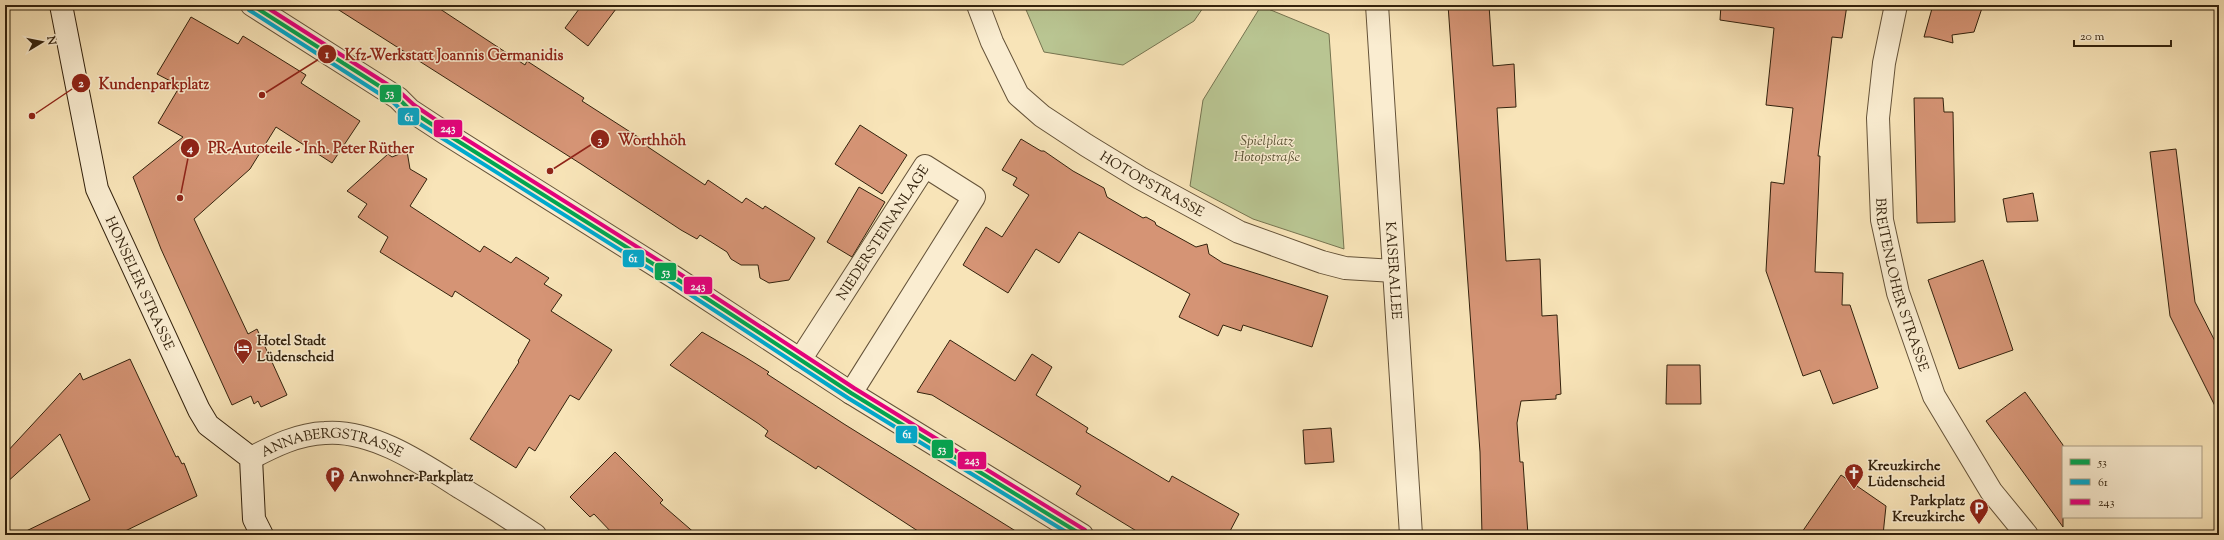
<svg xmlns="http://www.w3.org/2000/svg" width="2224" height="540" font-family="'Sorts Mill Goudy',serif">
<rect width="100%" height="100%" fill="#f8e4b8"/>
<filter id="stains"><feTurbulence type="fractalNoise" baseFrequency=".005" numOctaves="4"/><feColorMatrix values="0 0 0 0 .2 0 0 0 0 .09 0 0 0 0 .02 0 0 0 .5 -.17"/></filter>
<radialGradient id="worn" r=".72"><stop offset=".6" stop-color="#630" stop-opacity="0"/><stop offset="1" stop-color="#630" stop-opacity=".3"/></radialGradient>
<g fill="#b9c592" stroke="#767450">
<path d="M1024,5h181l-11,16 -71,44 -79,-13z"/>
<path d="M1261,6l68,28 15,215 -91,-30 -63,-33 13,-86z"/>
</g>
<g fill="#d59475" stroke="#33220d">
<path d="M331,5h103l91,60 2,-4 57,37 -2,3 67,43 -1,3 57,38 3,-5 34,23 4,-5 17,11 2,-3 50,32 -26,42 -20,3 -9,-5 -2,-13h-17l-10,-6 -4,-7 -27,-17 -3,4 -16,-9 -100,-66z"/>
<path d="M582,5h37l-31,41 -23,-18z"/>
<path d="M1448,5h41l4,61 21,-2 2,43 -19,1 9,153 34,-2 2,57 15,-1 4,79 -5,1v4l-35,2 -4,22 3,39h3l5,73h-46l-2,-83z"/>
<path d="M1721,5h126l-5,33 -10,-1 -14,119h2l-5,116 28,1 -1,32h8l28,83 -45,16 -13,-34 -17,6 -37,-105 5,-89 13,2 9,-76 -27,-3 8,-77 -54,-8z"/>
<path d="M1933,5h50l-9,27 -22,3 1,8 -23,-6h-6z"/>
<path d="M191,17l47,27 5,-8 63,39 -5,8 59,38 -28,42 -56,-36 -26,42 -56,50 54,115 9,-5 30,66 -26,12 -3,-6 -4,3 -3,-8 -19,9 -71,-156 -28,-72 50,-40 -25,-14 22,-37 -23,-12z"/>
<path d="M1914,98h29l1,14h9l2,110 -38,1z"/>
<path d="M860,125l47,30 -25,39 -47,-30z"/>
<path d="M1021,139l20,12h3l29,20 31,17 3,9 36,21 3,-1 9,5 1,3 40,22 11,-3 2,10 14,9 105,33 -16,51 -69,-22 -2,6 -18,-6 -5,11 -39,-19 11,-23 -111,-62 -20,31 -23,-14 -28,44 -45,-28 23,-38 16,10 27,-42 -16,-10 4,-7 -15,-8z"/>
<path d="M2176,149l19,153 24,47v65l-49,-98 -20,-164z"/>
<path d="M407,151l3,18 17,10 -17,27 70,46 4,-6 27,17 5,-6 33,21 -5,6 18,11 -11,16 61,39 -33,50 -9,-5 -35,56 -6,-4 -13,21 -46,-29 49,-77 -1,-1 12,-21 -75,-49 -3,6 -72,-45 8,-15 -30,-20 9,-13 -20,-13 41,-37 4,3z"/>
<path d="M859,187l26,15 -33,55 -25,-15z"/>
<path d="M2033,193l5,28 -31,1 -4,-23z"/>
<path d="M1983,260l30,90 -54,19 -31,-89z"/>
<path d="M702,332l43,25 24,15 -2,2 77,50 178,111h-98l-106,-69 -2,3 -51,-33 3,-5 -9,-7 -89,-59z"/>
<path d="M950,340l65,41 17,-27 20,13 -16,28 52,33 -2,4 83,50 3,-6 67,38 -11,21h-85l-67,-41 5,-8 -149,-91 -15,-3z"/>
<path d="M130,359l46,98 2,-1 4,8 2,-1 13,33 -80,39h-99l72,-35 -30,-66 -55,50v-30l75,-81 3,7z"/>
<path d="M1667,365h33l1,39h-35z"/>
<path d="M2025,392l38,53v82l-77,-106z"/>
<path d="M1331,428l3,34 -29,2 -2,-34z"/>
<path d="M615,452l48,48 -3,3 37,32h-83l-20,-21 -4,3 -20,-20z"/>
<path d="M1841,475l45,31 -3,29h-83z"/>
</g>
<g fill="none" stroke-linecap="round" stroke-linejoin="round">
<g stroke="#645238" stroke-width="24">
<g id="street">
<path d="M252,5l146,93 12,12 35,23 229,144 177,116 231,142"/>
<path id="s1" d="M978,5l14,37 26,53 24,21 44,29 54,33 99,54 83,30 23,6 49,3"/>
<path id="s2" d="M1377,5l34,530"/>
<path id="s3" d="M1896,5l-12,58 -6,55 4,102 16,73 36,103 57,95 36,44"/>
<path id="s4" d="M800,360l125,-194 49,31 -123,196"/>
<path id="s5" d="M251,458c23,-12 47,-24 74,-25 47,-4 98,31 136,55 25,15 50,31 74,47"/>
</g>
</g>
<g stroke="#33220d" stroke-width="24">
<g id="secondary">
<path id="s6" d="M61,5l36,184 102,221 9,15 43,33 3,61 8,16"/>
</g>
</g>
<use href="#street" stroke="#faedd1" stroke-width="22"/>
<use href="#secondary" stroke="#faedd1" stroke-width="22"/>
<g stroke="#faedd1" stroke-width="7">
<path id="bus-1" d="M252,5l146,93 12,12 35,23 229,144 177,116 231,142"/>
</g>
<g stroke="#faedd1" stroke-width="7">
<path id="bus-2" d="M249,10l145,93 12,12 36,23 229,144 177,116 223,137"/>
</g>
<g stroke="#faedd1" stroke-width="7">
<path id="bus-3" d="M263,5l138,88 13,12 34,23 229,144 177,116 231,142"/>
</g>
<use href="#bus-1" stroke="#00a651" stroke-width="4"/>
<use href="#bus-2" stroke="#00a9ce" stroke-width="4"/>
<use href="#bus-3" stroke="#e5007d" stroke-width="4"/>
</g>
<defs>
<g id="hotel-pin" transform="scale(1)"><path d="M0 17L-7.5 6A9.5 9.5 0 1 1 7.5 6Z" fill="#8f2418" stroke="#faedd1"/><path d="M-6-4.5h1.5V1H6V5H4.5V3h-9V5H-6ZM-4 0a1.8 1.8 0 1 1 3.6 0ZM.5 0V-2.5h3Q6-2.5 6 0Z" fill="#fff"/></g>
<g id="church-pin" transform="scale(1)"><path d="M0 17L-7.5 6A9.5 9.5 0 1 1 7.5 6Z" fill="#8f2418" stroke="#faedd1"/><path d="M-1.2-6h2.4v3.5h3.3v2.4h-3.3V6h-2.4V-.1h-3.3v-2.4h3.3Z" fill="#fff"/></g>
<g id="parking-pin" transform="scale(1)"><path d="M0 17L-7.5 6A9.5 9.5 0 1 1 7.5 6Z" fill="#8f2418" stroke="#faedd1"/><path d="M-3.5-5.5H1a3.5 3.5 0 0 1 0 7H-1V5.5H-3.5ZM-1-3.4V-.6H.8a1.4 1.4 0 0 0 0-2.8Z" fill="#fff"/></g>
</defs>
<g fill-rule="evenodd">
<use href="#hotel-pin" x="243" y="348"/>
<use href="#church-pin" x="1854" y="473"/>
<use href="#parking-pin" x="335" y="476"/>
<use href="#parking-pin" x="1979" y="508"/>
</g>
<g text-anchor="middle" stroke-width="3" stroke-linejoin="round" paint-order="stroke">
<g font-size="14" font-style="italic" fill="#5b5335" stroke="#faedd1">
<text x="1267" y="145">Spielplatz<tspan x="1267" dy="16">Hotopstraße</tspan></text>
</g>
<g font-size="14" fill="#33220d" stroke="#faedd1">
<text dy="5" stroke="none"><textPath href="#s1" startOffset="260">HOTOPSTRASSE</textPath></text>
<text dy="5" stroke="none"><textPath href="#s4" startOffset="152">NIEDERSTEINANLAGE</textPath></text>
<text dy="5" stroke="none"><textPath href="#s2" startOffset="266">KAISERALLEE</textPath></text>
<text dy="5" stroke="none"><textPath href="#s6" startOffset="291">HONSELER STRASSE</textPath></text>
<text dy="5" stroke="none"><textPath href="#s3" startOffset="284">BREITENLOHER STRASSE</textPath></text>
<text dy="5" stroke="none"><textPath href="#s5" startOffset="86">ANNABERGSTRASSE</textPath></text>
</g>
<g font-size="14" font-weight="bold" fill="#33220d" stroke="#faedd1" text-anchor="start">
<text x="257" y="345">Hotel Stadt<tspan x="257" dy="16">Lüdenscheid</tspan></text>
<text x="1868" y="470">Kreuzkirche<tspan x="1868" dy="16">Lüdenscheid</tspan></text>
<text x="349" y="481">Anwohner-Parkplatz</text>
<text x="1965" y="505" text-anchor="end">Parkplatz<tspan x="1965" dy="16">Kreuzkirche</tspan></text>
</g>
</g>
<path fill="none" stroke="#8f2418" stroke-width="1.5" d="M262 95L327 54M32 116L81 83M550 171L600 139M180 198L190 148"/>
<g fill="#8f2418" stroke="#faedd1" stroke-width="1.5">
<circle cx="262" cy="95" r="4"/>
<circle cx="32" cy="116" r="4"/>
<circle cx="550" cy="171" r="4"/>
<circle cx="180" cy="198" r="4"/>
<circle cx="327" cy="54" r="10"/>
<circle cx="81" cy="83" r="10"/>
<circle cx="600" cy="139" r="10"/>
<circle cx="190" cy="148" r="10"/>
</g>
<g font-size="12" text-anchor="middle" font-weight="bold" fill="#fff">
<text x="327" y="58">1</text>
<text x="81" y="87">2</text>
<text x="600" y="144">3</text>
<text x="190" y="152">4</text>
</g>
<g font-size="15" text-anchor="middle" font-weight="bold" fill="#8f2418" stroke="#faedd1" stroke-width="3" stroke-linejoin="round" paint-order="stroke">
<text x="454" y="60">Kfz-Werkstatt Joannis Germanidis</text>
<text x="154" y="89">Kundenparkplatz</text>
<text x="652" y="145">Worthhöh</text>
<text x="311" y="153">PR-Autoteile - Inh. Peter Rüther</text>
</g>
<g stroke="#faedd1" stroke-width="1.5">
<rect x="379" y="84" width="23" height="19" rx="4" fill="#00a651"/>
<rect x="397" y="107" width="23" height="19" rx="4" fill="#00a9ce"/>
<rect x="433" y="119" width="30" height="19" rx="4" fill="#e5007d"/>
<rect x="622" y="249" width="23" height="19" rx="4" fill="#00a9ce"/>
<rect x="654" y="262" width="23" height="19" rx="4" fill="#00a651"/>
<rect x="683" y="276" width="30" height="19" rx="4" fill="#e5007d"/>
<rect x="895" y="425" width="23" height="19" rx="4" fill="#00a9ce"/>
<rect x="931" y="439" width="23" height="20" rx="4" fill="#00a651"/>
<rect x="957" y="451" width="30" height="19" rx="4" fill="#e5007d"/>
</g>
<g font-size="11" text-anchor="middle" font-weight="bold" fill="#fff">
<text x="390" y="97">53</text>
<text x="409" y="121">61</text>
<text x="448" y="132">243</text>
<text x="633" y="262">61</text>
<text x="666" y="276">53</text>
<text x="698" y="290">243</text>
<text x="907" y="438">61</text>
<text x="942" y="453">53</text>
<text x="972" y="464">243</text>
</g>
<rect width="2224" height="540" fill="none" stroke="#f8e4b8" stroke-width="20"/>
<rect x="6" y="6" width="2212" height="528" fill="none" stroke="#33220d" stroke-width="2"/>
<rect x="10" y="10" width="2204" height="520" fill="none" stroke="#33220d"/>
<rect x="2062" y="446" width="140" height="72" fill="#faedd1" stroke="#aa9c83"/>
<rect x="2070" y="459" width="20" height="6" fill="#00a651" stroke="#aa9c83"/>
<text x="2098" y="466" font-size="12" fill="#33220d">53</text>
<rect x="2070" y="479" width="20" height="6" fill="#00a9ce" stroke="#aa9c83"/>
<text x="2098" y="486" font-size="12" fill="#33220d">61</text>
<rect x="2070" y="499" width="20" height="6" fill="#e5007d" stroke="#aa9c83"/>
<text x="2098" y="506" font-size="12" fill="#33220d">243</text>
<g transform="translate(42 42) rotate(80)" stroke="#faedd1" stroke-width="3" paint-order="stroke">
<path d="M0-3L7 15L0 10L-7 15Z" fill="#33220d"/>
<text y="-6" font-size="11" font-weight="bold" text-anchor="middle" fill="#33220d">N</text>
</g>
<path d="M2074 40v6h97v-6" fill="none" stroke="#33220d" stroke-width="2"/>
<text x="2080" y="40" font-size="12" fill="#33220d" stroke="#faedd1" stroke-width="3" paint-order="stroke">20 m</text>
<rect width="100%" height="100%" filter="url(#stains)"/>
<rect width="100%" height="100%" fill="url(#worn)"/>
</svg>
